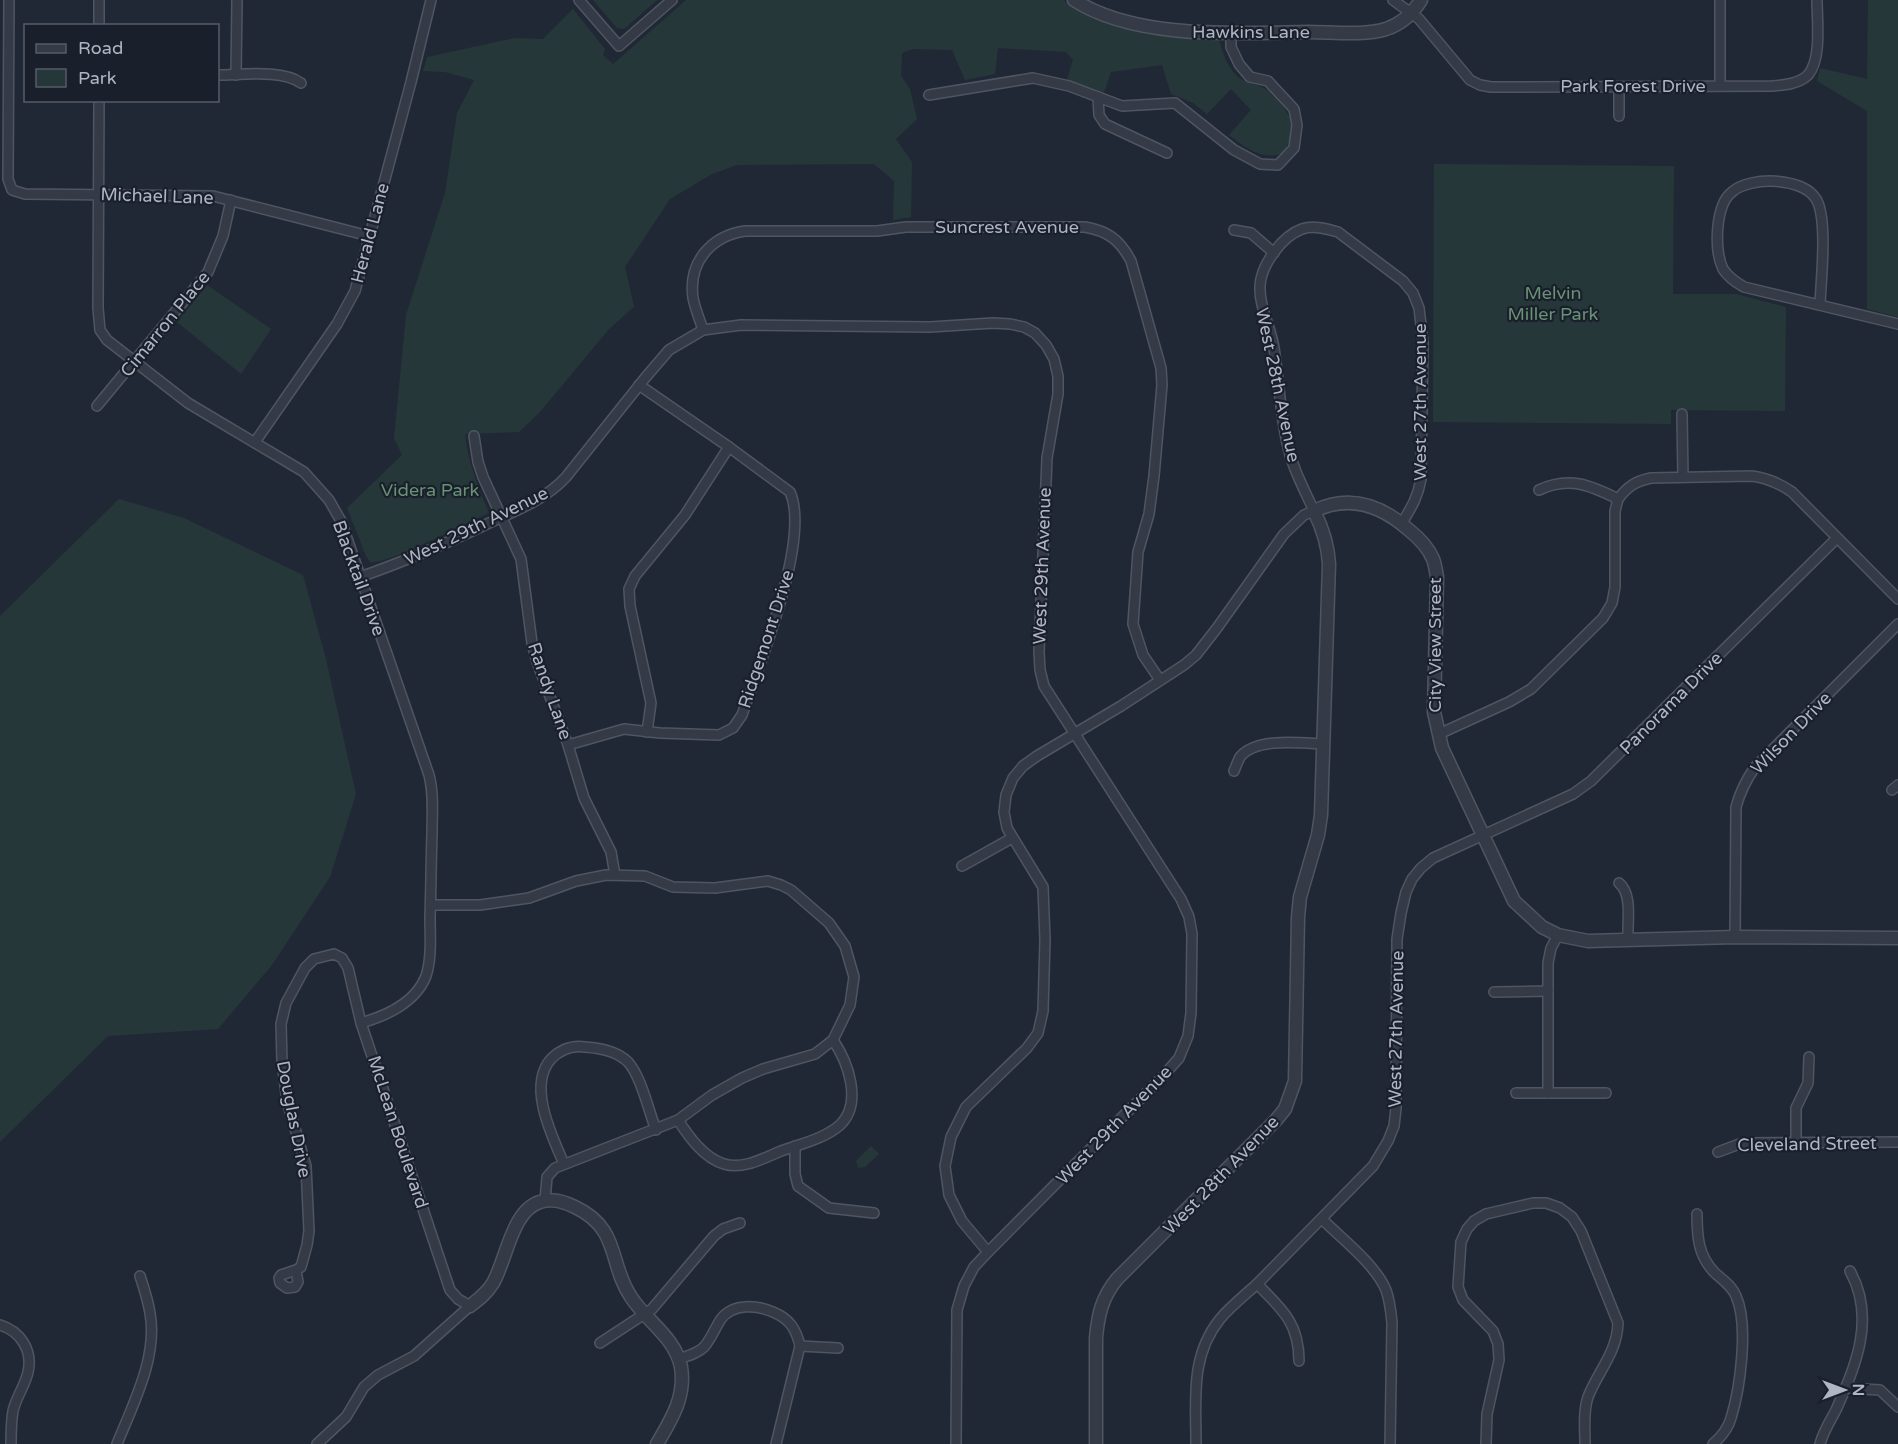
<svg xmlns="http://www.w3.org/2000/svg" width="1898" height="1444" font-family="'Varela Round',sans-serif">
<rect width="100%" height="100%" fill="#212835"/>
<g fill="#263739">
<path d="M593,0h64l-33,29 -7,-1z"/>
<path d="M686,0h378c31,31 112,39 155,39 3,12 7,25 16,35 8,9 19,9 29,14 4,2 8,7 11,10 19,19 21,31 9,55 -22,8 -38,-5 -55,-18l22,-25 -20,-21 -24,25 -14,-11 -22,-9 -9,-29 -51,7 -7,21 -37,-13 6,-20 -7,-8 -68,-4 -3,26 -30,6 -13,-30 -39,-1 -11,4 -1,23 9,13 7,30 -21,20 16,23 -1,55 -18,3 1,-39 -20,-17 -137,1 -25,9 -42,25 -45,68 9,40 -25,22 -69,83 -21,20 -54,2c3,28 13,53 24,79 -21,9 -102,52 -119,49l-4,-6 -19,-48 55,-53 -8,-17 12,-123 39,-122 12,-80 17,-33 -29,-8 -22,-1 4,-14 88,-19 28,1 30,-30 32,40 -2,6 10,9z"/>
<path d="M1868,0h30v317l-31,-8v-198l-50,-30 3,-13 47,11z"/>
<path d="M1434,164l240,2 -1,128h63l50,13 -1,104 -114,-1v14l-238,-2z"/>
<path d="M207,285l64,44 -30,45 -64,-52z"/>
<path d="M119,499l65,19 119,57 23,84 30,135 -26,83 -58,88 -54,64 -110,7 -108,106v-526z"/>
<path d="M871,1146l8,8 -14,13 -7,1 -2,-7z"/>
</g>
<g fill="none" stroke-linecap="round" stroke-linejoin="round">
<g stroke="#4f5561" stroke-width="12">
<g id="minor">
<path d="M9,0l-1,179 4,11 13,4 188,2 156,40"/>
<path d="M99,0v26"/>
<path d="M579,0l40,46 53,-46"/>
<path d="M1393,0l26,19 51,61 10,5 11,2 281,-1c12,-1 27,-2 36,-11 14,-16 9,-55 9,-75"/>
<path d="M1720,0v86"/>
<path d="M218,75c23,0 64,-6 83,8"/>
<path d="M236,75l1,-75"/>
<path d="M1619,87v29"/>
<path d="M929,95l104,-17 36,8 53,20 53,-3 59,47 26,14 18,1 16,-17 3,-23 -3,-16 -26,-28 -18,-4 -11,-13 -8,-17v-14"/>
<path d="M1098,97l1,18 6,9 62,29"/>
<path d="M99,100l-1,208 2,22 7,10 81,63 116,69 25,28 12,21 88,254c5,19 3,39 3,59 -1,28 -1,55 -2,83 0,18 2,41 -4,59 -10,26 -40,40 -65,47"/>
<path d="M1234,230l17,3 23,20"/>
<path d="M1820,304c1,-24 8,-86 -4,-105 -13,-22 -66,-23 -84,-7 -17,13 -18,59 -9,77 5,8 14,14 21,18l154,37"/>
<path d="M703,330c-3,-10 -8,-21 -10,-32 -5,-36 18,-62 52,-67h132l29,-4h179c23,4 35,13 46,34l30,107 1,17 -8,91 -5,38 -11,38 -5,72 10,31 17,25"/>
<path d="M97,406l111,-134 15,-36 8,-36"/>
<path d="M1682,414l1,63"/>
<path d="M474,436l4,26 5,15 38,82 11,84 5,19 31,83 16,53 27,54 4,23"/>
<path d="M255,442l82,-118 18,-33 56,-209 20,-82"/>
<path d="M1618,499c10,-13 18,-18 33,-21l101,-2c16,2 27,7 40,16l106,107"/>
<path d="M360,577c43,-15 85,-33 127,-53 28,-13 58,-24 79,-47l79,-99 24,-28 34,-20 38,-5 189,2 63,-4 17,1 14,3 11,6 11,12 8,14 4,17v18l-11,64 -8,194 1,18 4,16 137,213 8,18 3,17 -1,79 -3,23 -9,22 -15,17 -176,177 -14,15 -10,19 -7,24 -1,134"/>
<path d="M647,732l4,-29 -21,-97 -1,-17 6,-13 50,-61 44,-68"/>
<path d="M1439,734l70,-32 22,-13 72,-71 9,-15 3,-16v-76l3,-12c-28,-14 -49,-23 -79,-9"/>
<path d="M568,745l56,-16 36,4 59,2 14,-7 9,-13c17,-50 69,-176 48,-223l-61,-45 -90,-62"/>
<path d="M1234,771c2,-5 4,-10 6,-14 16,-20 61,-14 84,-13"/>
<path d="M1892,790l6,-5"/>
<path d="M962,866l50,-28"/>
<path d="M1619,883c14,11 8,40 9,57"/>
<path d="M431,905h49l49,-7 47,-17 30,-6 39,1 28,11 42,1 53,-7 13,4 10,5 38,33 16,23 9,31 -4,28 -17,35 -18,14 -52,15 -21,9 -30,17 -34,25 -123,48 -8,9 -2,24"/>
<path d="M1735,937l1,-130c4,-15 10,-27 19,-40l143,-143"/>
<path d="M1494,992l54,-1"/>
<path d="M1516,1093h90"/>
<path d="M1548,1093v-130l3,-15 7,-13"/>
<path d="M678,1120c11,17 26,38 46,44 19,6 40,-6 57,-13 19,-7 43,-12 59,-26 23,-22 8,-63 -7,-85"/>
<path d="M1796,1142v-34l12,-25 1,-26"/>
<path d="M795,1146v28l3,12 31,22 45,5"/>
<path d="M1718,1152l24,-9 156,-1"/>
<path d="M564,1164c-12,-28 -37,-78 -13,-105 9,-9 21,-14 34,-12 15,1 32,4 43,15 13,14 21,50 28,68"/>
<path d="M1697,1214c0,22 1,42 18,59 8,7 17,13 21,23 13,29 4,93 -5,122 -3,11 -10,19 -18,26"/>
<path d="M1322,1219c20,20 53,45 64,71 4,11 5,22 6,33l-2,121"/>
<path d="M988,1252l-26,-31 -13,-26 -4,-29 6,-29 15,-30 61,-59 11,-15 5,-22 2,-71 -2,-53 -36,-59 -3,-16 2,-17 7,-17 10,-12 14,-10 84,-50 63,-41 12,-10 21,-27 67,-94 20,-19 10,-4c-10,-22 -22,-44 -27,-68 -7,-31 -8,-64 -13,-95 -3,-21 -15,-41 -14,-62 1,-21 22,-50 42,-57 12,-4 25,0 36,3l65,49 10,12 6,15 4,34 -2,137c-3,18 -10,29 -19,44"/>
<path d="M296,1270l2,12 -3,5 -8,1 -7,-5 -1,-5 2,-3 15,-5 5,-3 6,-22 2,-14 -3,-65 -19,-65 -5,-39 -1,-38 5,-21 19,-35 9,-9 20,-5 8,4 6,10 13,55 89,267 8,9 12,7 -56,50 -36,19 -14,12 -18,30 -29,27"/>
<path d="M0,1325c20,6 33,25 28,47 -3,14 -12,25 -15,39 -2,11 -2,22 -2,33"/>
<path d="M600,1343l52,-34 62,-73 9,-7 17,-6"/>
<path d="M800,1346l38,2"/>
<path d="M678,1359c9,-3 19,-5 26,-12 7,-8 11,-19 17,-28 12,-16 36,-14 52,-7 17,7 23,17 27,34l-24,98"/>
<path d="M1299,1361c0,-38 -17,-52 -42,-77l116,-118 15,-25 6,-15 2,-18 1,-169 4,-26 5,-21 6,-13 9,-11 12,-10 140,-64 18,-13 246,-243"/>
<path d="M1845,1388l35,2 18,17"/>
<path d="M117,1444c16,-40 41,-87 33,-131 -2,-12 -6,-25 -10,-37"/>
<path d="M1196,1444c0,-45 -6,-88 24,-125 11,-13 25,-24 37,-35"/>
<path d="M1486,1444l1,-30 12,-54 -1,-16 -5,-13 -30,-31 -5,-13 3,-45 6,-13 7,-8 12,-7 47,-11h13l14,5 12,9 9,14 37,92c-1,30 -20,48 -30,74 -5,14 -3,32 -3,47"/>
<path d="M1820,1444c3,-12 10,-23 16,-34 20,-45 40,-92 14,-139"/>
</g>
</g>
<g stroke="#4f5561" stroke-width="15">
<g id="tertiary">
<path d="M1074,0c62,40 163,33 234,32 25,0 55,4 78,-3 15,-5 27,-16 35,-29"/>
<path d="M470,1306c9,-7 17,-13 23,-23 13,-22 19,-73 47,-81 11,-4 25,0 35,5 46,22 33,56 56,90 16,25 44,40 50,70 5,30 -10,53 -24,77"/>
<path d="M1096,1444v-106c2,-23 6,-41 21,-59l159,-159 9,-11 10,-28 3,-164 2,-20 18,-62 3,-20 8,-251c-1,-20 -6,-35 -15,-53 35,-17 67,-6 95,19 10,8 19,17 24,29 2,5 3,12 4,18l-3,135 8,36 72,153 28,26 16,8 30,6 147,-4 163,1"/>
</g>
</g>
<use href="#minor" stroke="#353b46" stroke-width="9"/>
<use href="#tertiary" stroke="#353b46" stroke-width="12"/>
</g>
<g text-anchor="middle" stroke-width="4.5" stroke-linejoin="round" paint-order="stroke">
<g font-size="18" fill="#afb5c3" stroke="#1a202b">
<text x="1251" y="38">Hawkins Lane</text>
<text x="1633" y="92">Park Forest Drive</text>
<text transform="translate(157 196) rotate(2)" y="6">Michael Lane</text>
<text x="1007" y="233">Suncrest Avenue</text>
<text transform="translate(370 233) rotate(-75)" y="6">Herald Lane</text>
<text transform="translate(165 324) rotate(-51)" y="6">Cimarron Place</text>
<text transform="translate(1278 385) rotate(78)" y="6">West 28th Avenue</text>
<text transform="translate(1420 402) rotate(-90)" y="6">West 27th Avenue</text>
<text transform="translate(476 526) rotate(-26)" y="6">West 29th Avenue</text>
<text transform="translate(1042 566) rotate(-88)" y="6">West 29th Avenue</text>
<text transform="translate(359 578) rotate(70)" y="6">Blacktail Drive</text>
<text transform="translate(766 639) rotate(-72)" y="6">Ridgemont Drive</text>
<text transform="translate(1435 645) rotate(-90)" y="6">City View Street</text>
<text transform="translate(550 691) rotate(71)" y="6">Randy Lane</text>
<text transform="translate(1671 703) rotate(-45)" y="6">Panorama Drive</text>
<text transform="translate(1791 733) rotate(-46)" y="6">Wilson Drive</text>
<text transform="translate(1396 1029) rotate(-89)" y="6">West 27th Avenue</text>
<text transform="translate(294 1119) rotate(79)" y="6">Douglas Drive</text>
<text transform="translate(1114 1125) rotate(-46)" y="6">West 29th Avenue</text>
<text transform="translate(398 1132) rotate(72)" y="6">McLean Boulevard</text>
<text transform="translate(1807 1144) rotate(-1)" y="6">Cleveland Street</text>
<text transform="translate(1221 1175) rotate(-46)" y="6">West 28th Avenue</text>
</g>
<g font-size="18" fill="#689175" stroke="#1a202b">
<text x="1553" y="299">Melvin<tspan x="1553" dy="21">Miller Park</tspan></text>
<text x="430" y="496">Videra Park</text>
</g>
</g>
<rect x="24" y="24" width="195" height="78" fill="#1a202b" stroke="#565c68" stroke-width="1.5"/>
<rect x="36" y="44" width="30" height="9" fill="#353b46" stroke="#565c68" stroke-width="1.5"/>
<text x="78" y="54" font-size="18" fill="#afb5c3">Road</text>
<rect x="36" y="69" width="30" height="18" fill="#263739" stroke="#565c68" stroke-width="1.5"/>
<text x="78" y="84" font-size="18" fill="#afb5c3">Park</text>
<g transform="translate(1844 1390) rotate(90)" stroke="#1a202b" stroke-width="4.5" paint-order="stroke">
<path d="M0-4.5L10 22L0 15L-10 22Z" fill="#afb5c3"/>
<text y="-9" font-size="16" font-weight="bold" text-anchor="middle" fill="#afb5c3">N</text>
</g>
</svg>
